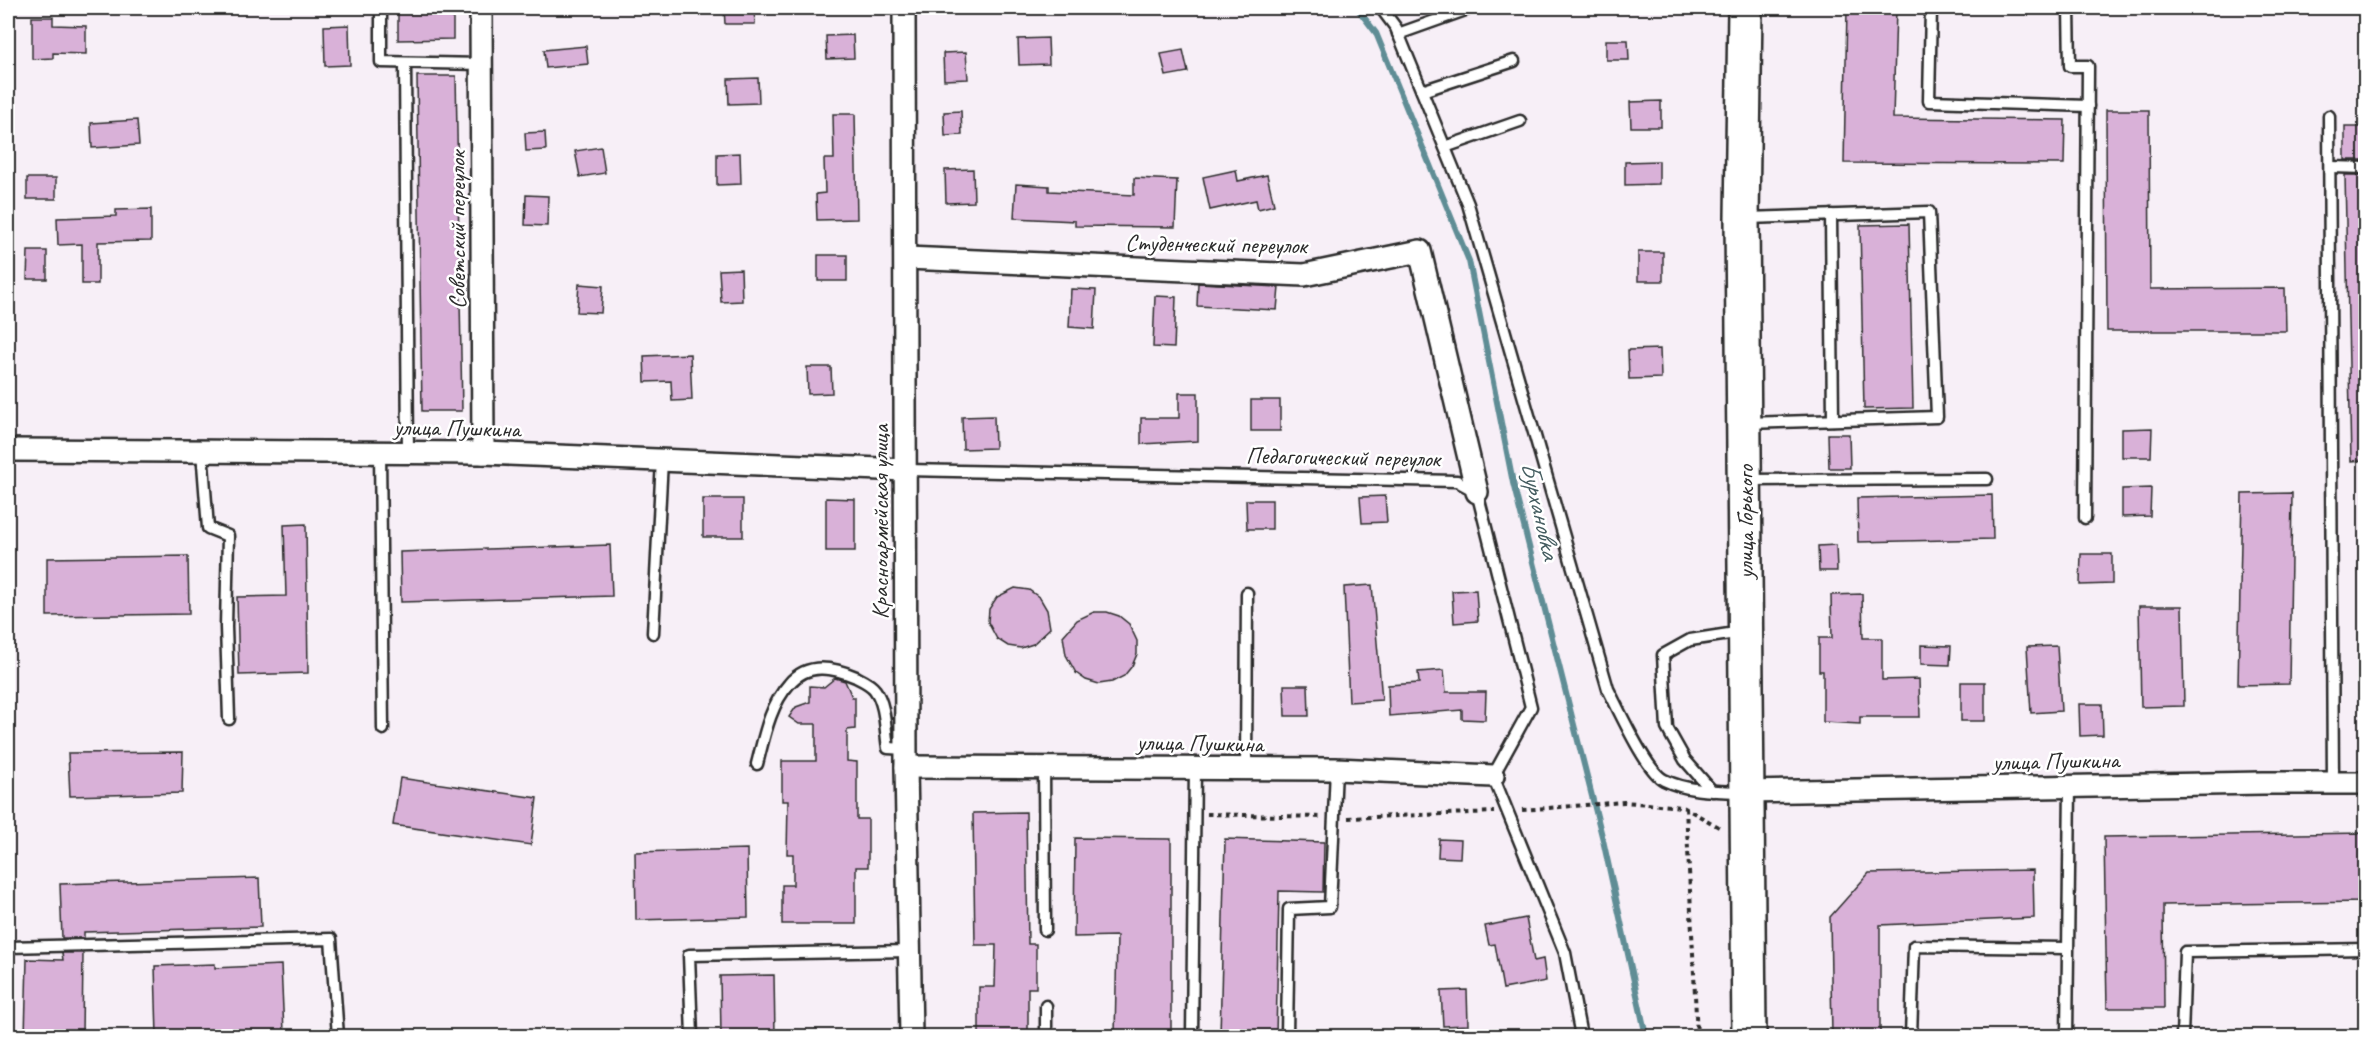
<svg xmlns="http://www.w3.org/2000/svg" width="2373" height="1044" font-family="Caveat,sans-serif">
<rect width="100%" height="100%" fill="#f7eff7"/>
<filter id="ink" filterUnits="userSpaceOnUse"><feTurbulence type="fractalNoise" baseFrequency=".0167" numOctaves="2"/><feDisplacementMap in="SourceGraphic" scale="12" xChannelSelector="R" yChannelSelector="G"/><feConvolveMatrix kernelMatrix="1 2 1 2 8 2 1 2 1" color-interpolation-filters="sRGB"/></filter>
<g filter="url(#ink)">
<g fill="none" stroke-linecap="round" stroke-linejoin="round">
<path stroke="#5e8d95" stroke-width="6" d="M1357,8l19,25 93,228 44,222 90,357 43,196"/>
</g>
<g fill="#d9b1d8" stroke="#2b2b2b" stroke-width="1.5">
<path d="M398,8h55v31l-55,1z"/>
<path d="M724,8h30l1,16h-30z"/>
<path d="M1847,8h49l-3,110 172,2 -1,44 -220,-1z"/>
<path d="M32,17h21v8l33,1v28l-33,-1v5l-21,1z"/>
<path d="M349,25l1,40 -25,1 -1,-40z"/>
<path d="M853,35l1,23 -27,1 -1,-23z"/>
<path d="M1048,38l1,26 -30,1 -1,-26z"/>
<path d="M1606,40h22l1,20h-23z"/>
<path d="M586,46l2,18 -42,4 -2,-18z"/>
<path d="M1183,50l5,22 -22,4 -5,-22z"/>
<path d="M966,52l2,27 -24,1 -1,-27z"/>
<path d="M417,76h39l6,335h-40z"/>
<path d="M758,78l1,25 -30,1 -1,-25z"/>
<path d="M1661,101v26h-30l-1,-25z"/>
<path d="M2106,110h43l1,179 135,-1 1,43h-179z"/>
<path d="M961,111l1,24 -17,1 -1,-24z"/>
<path d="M833,114h22l2,105 -40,1 -1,-26 9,-1 -1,-34h10z"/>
<path d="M137,120l2,25 -47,3 -1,-25z"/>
<rect x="2345" y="127" width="21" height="33"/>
<path d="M545,132l1,18 -20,1 -1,-18z"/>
<path d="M601,147l4,26 -25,4 -5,-26z"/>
<path d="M740,153l1,31 -24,1v-31z"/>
<path d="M1659,161v23l-34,1v-23z"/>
<path d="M973,169l1,33 -28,1 -1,-33z"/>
<path d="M1236,170l2,11 29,-6 7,30 -16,4 -2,-9 -46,10 -7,-33z"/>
<path d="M2345,175h21v285l-15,1z"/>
<rect x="27" y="178" width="29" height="21"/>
<path d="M1134,178l43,2 -2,47 -100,-1v-5l-61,-3 2,-34 33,2v5l85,4z"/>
<path d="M526,195l22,1 -1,30 -22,-1z"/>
<path d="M151,209v32l-53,1v42h-16v-40l-24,1 -1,-27 59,-2v-6z"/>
<path d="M1909,224l4,184 -49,1 -4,-184z"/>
<path d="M28,251h19v28h-20z"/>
<rect x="1638" y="252" width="25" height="29"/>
<rect x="818" y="255" width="29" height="26"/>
<path d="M741,269l1,32 -21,1 -2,-32z"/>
<path d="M1198,283l81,4 -2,23 -80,-4z"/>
<path d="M579,284l24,2 -2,27 -24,-1z"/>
<path d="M1071,289l25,1 -2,39 -25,-2z"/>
<path d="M1155,296l21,1 -2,51 -21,-1z"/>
<path d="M1660,349l1,29 -32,1 -1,-29z"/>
<path d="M690,354l2,46 -20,1 -1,-20 -26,1 -1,-26z"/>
<path d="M807,367h24l1,26 -24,1z"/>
<path d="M1179,393h19v48l-57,3v-26h38z"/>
<rect x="1251" y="400" width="29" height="31"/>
<path d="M994,416l1,32 -32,1 -1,-32z"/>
<path d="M2152,428l-1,29h-29v-28z"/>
<path d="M1828,434h21l1,34h-21z"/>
<path d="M2151,488l-1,28 -28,1v-28z"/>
<path d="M2292,493l-3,191 -51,1 4,-191z"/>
<path d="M1992,495l1,44 -135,3 -1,-44z"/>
<path d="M1385,496l2,26 -25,1 -2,-26z"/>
<path d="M826,498l29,1v52h-29z"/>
<rect x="703" y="499" width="40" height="38"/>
<path d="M1246,500h26v29h-25z"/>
<path d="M306,524l2,149 -69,2 -2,-78 49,-1 -2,-71z"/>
<path d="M610,545l2,51 -211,6 -1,-50z"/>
<path d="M1836,545l1,26h-18l-1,-25z"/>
<path d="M2081,554h31v30l-32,1z"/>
<path d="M188,556l1,58 -142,2v-58z"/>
<path d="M1372,585l10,115 -33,2 -5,-115z"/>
<path d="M1015,588l14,2 11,8 7,12 3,18 -17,16 -12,4 -13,-2 -11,-7 -9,-17 1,-13 8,-12z"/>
<path d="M1476,590l2,31 -24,2 -2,-32z"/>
<path d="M1862,594l1,44h19v42l37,-1 1,38h-60v7l-37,-2v-51h-4v-33h13l-1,-43z"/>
<path d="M2139,606h43l2,100 -43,1z"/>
<path d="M1094,612h13l12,4 10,8 8,17v13l-5,12 -8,10 -12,6 -13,2 -13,-4 -10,-7 -10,-18 -3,-19 14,-16z"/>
<path d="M1921,645l30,1 -1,19 -29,-1z"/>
<path d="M2057,646l4,65 -30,2 -4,-66z"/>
<path d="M1444,670l2,22h40l-1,28 -23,-1v-9l-73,6 -1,-31 31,-2 -1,-11z"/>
<path d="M835,678l10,3 7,16h3v32l-8,1v31l10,1v57h11v48h-12v57h-74v-39h11v-31h-6l1,-53h-6v-40h34v-37h-17l-10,-7 7,-10 14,-5v-16l14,1z"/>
<rect x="1961" y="682" width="24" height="39"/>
<path d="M1284,685h24l1,31h-24z"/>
<path d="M2079,704h23l1,31 -23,1z"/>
<path d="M183,752l-1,41 -112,3 -2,-43z"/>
<path d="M400,778l137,20 -6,47 -138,-20z"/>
<path d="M1026,812l2,132h8v44h-8v48h-49v-49h16l1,-42h-21l-2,-132z"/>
<path d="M2366,833v69l-203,3 1,103h-57l-3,-171z"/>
<path d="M1075,838l96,1v197h-56l2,-100 -43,1z"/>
<path d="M1225,839l99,3 -1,50 -44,-1 -3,145h-56z"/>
<path d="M1439,839l22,1 -1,18 -22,-1z"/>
<path d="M747,849l1,68 -112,3 -1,-68z"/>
<path d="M2033,870l1,48 -154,7v111h-48l-2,-119 39,-44z"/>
<path d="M259,878l2,49 -177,5v6h-22l-2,-54z"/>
<path d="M1526,918l8,43 9,-2 3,22 -43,8 -8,-45 -6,1 -4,-19z"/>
<path d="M62,953h21l-1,83h-57l2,-77 36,1z"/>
<path d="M215,964v4l66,-3 3,67 -67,4h-60l-2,-70z"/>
<path d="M774,975l1,61h-54l-1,-60z"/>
<path d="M1467,990l1,35 -25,1 -2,-35z"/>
</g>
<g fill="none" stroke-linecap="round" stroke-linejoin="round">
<g stroke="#2b2b2b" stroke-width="15">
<g id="lane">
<path d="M381,8v54l101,2"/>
<path d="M1381,8l15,20 72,176 140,485c10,19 38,82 56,91 25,12 52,11 79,12"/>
<path d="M1931,8l-2,93 159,5"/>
<path d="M2069,8l1,58h18l-3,452"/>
<path d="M1398,34l73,-26"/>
<path d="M405,64l3,389"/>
<path d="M1422,91l92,-30"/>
<path d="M2329,116l4,667"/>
<path d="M1445,147l75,-26"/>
<path d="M2331,167l35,1"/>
<path d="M1831,215l2,205"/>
<path d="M1746,218l183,-6 8,205 -190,6"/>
<path d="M202,451l6,77 20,8 -2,91 3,92"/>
<path d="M380,452l3,277"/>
<path d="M906,470l551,11 20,11 54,215 -38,69 72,177 16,83"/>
<path d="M1748,480l239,-1"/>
<path d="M653,633l9,-173"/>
<path d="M757,764c7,-27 13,-59 32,-80 18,-22 44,-17 67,-7 6,3 15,7 19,13 11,15 10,40 13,58l18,1"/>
<path d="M1044,768l1,162"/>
<path d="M1246,769l1,-176"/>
<path d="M1712,791l-27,-31 -18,-32 -4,-73 27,-15 52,-8"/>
<path d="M8,947l323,-8 7,97"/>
<path d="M692,1036l-3,-81 221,-4"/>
<path d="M1046,1036v-30"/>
<path d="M1192,1036l3,-268"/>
<path d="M1287,1036l2,-127 41,-2 6,-138"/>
<path d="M1911,1036l3,-90 153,2"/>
<path d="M2067,1036l3,-250"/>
<path d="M2182,1036l3,-84 181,-3"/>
</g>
</g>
<g stroke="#2b2b2b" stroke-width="26">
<g id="street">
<path d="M481,8l2,445"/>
<path d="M904,8l2,759 5,269"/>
<path d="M906,258l398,17 116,-24 57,241"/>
<path d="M8,450l475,3 423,17"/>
<path d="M906,767l430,2 157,7"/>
<path d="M1747,792l516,-9h103"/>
</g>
</g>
<g stroke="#2b2b2b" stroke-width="38">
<path id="primary" d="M1745,8l-3,210 7,818"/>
</g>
<g stroke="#2b2b2b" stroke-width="4" stroke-dasharray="4.5 4.5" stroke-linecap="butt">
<path d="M1686,808l11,228"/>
<path d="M1522,810l102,-8 59,5 36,20"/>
<path d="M1207,814l113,3"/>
<path d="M1348,818l146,-6"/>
</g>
<use href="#lane" stroke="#fff" stroke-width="10"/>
<use href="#street" stroke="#fff" stroke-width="21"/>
<use href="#primary" stroke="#fff" stroke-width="33"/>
</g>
</g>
<g text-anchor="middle" stroke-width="5" stroke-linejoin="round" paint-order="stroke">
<g font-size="24" fill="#2b2b2b" stroke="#fff">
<text transform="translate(457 230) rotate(-90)" y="8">Советский переулок</text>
<text transform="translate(1216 244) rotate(1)" y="8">Студенческий переулок</text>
<text transform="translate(457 428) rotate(1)" y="8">улица Пушкина</text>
<text transform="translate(1343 457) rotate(1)" y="8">Педагогический переулок</text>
<text transform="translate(880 522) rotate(-90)" y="8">Красноармейская улица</text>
<text transform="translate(1745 522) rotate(-90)" y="8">улица Горького</text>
<text transform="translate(1200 743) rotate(1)" y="8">улица Пушкина</text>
<text transform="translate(2056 761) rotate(-1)" y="8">улица Пушкина</text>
</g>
<g font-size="26" font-style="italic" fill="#445c60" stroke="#fff">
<text transform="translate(1541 510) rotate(77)" y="9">Бурхановка</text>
</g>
</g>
<rect width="2373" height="1044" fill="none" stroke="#fff" stroke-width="30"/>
<rect x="15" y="15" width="2343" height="1014" fill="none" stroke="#2b2b2b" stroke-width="2" filter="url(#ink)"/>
</svg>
